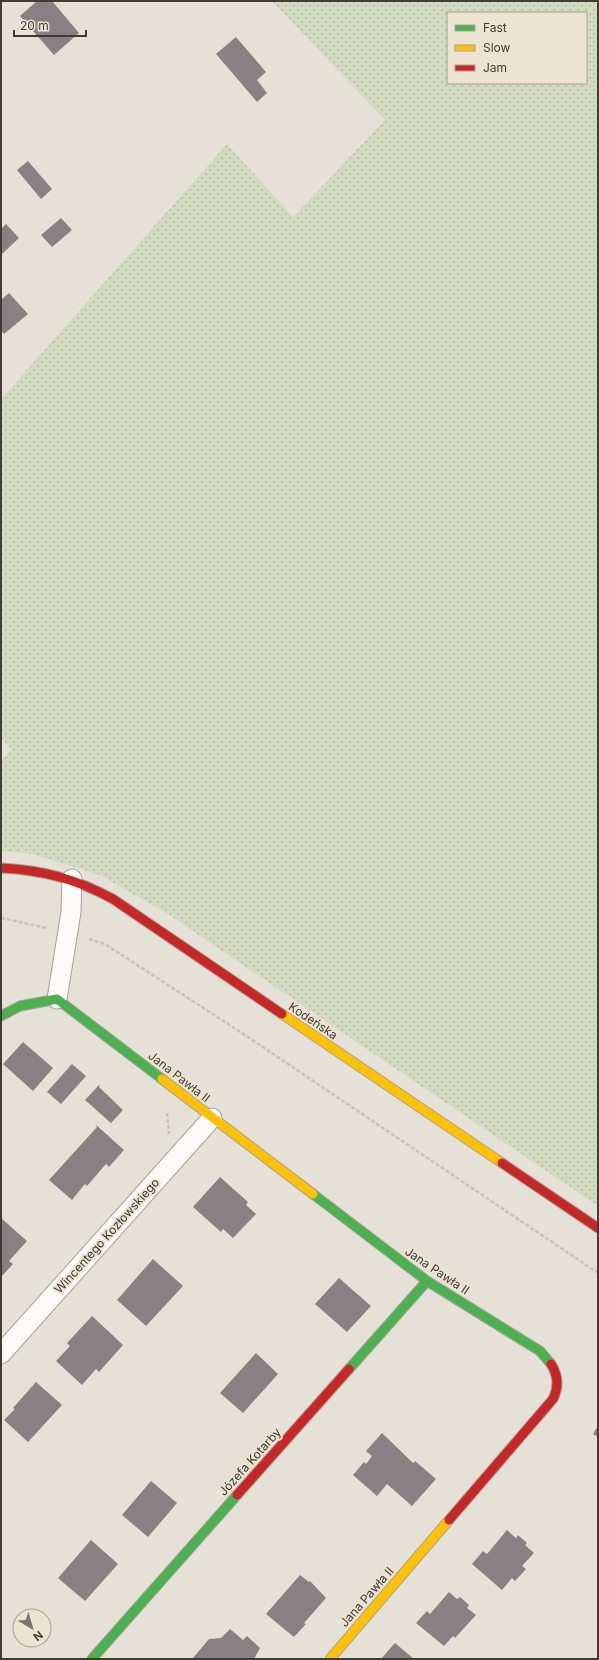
<svg xmlns="http://www.w3.org/2000/svg" width="599" height="1660" font-family="Inter,sans-serif">
<defs>
<pattern id="grass-dots" width="8" height="8" patternUnits="userSpaceOnUse"><rect width="8" height="8" fill="#d2dac0"/><path d="M2 2h.1M6 6h.1" fill="none" stroke="#b5bca6" stroke-width="1.8" stroke-linecap="round"/></pattern>
</defs>
<rect width="100%" height="100%" fill="#e6e1d7"/>
<path fill="url(#grass-dots)" fill-rule="evenodd" d="M272,1h326v1205l-430,-292 -68,-39 -68,-21 -31,-3v-91l10,-10 -10,-13v-338l226,-255 66,73 92,-97zM448,13h138v70h-138z"/>
<g fill="#888184">
<path d="M37,1h15l27,32 -25,22 -34,-39z"/>
<path d="M236,37l30,35 -9,8 10,13 -10,9 -41,-48z"/>
<path d="M28,161l24,28 -11,10 -24,-29z"/>
<path d="M61,218l11,12 -20,17 -11,-12z"/>
<path d="M6,224l13,14 -18,17v-26z"/>
<path d="M9,293l19,21 -24,20 -3,-4v-30z"/>
<path d="M23,1042l30,26 -20,23 -30,-27z"/>
<path d="M72,1064l14,12 -25,28 -14,-12z"/>
<path d="M100,1084l-1,3 24,23 -12,13 -26,-23z"/>
<path d="M95,1124l29,26 -15,17 -3,-3 -19,22 -2,-2 -13,16 -23,-20 48,-53z"/>
<path d="M220,1177l28,25 -2,3 10,9 -23,24 -10,-9 -2,3 -28,-25z"/>
<path d="M1,1218l26,23 -18,20 4,3 -12,13z"/>
<path d="M153,1259l30,27 -37,40 -29,-26z"/>
<path d="M339,1278l32,28 -24,26 -32,-28z"/>
<path d="M92,1316l31,29 -24,27 -3,-3 -14,16 -26,-24 14,-15 -3,-3z"/>
<path d="M256,1353l22,21 -35,39 -23,-20z"/>
<path d="M36,1382l26,23 -34,37 -24,-22 11,-11 -2,-1z"/>
<path d="M598,1426v11l-5,-3z"/>
<path d="M382,1433l31,30 2,-2 21,18 -24,27 -25,-22 -10,12 -24,-21 11,-13 2,2 6,-8 -6,-5z"/>
<path d="M151,1481l26,22 -29,34 -26,-22z"/>
<path d="M507,1530l9,8 2,-3 9,8 -2,2 9,8 -12,13 4,3 -11,12 -3,-3 -10,12 -30,-26 11,-13 4,3z"/>
<path d="M91,1540l27,24 -33,37 -27,-23z"/>
<path d="M300,1575l9,7 1,-1 16,17 -22,25 2,1 -12,13 -28,-23z"/>
<path d="M449,1592l8,7 3,-2 9,8 -2,3 9,7 -21,23 -2,-2 -9,10 -28,-23 11,-12 3,3z"/>
<path d="M230,1629l13,11 4,-4 13,12 -6,11h-62l17,-20 12,-1z"/>
<path d="M395,1643l19,16h-33z"/>
</g>
<g fill="none" stroke-linecap="round" stroke-linejoin="round">
<g stroke="#a5a19a" stroke-width="21">
<g id="street">
<path d="M57,999l14,-87 1,-33"/>
<path d="M1,1354l211,-236"/>
</g>
</g>
<g stroke="#a5a19a" stroke-width="11">
<g id="fast">
<path d="M1,1016l19,-10 37,-7 105,80"/>
<path d="M313,1194l114,87 113,70 11,13"/>
<path d="M349,1369l78,-88"/>
<path d="M92,1659l145,-164"/>
</g>
</g>
<g stroke="#a5a19a" stroke-width="11">
<g id="slow">
<path d="M282,1014l220,149"/>
<path d="M162,1079l151,115"/>
<path d="M330,1659l119,-139"/>
</g>
</g>
<g stroke="#a5a19a" stroke-width="11">
<g id="jam">
<path d="M1,868c42,2 75,11 112,31l169,115"/>
<path d="M502,1163l96,65"/>
<path d="M237,1495l112,-126"/>
<path d="M449,1520l104,-121c6,-12 5,-24 -2,-35"/>
</g>
</g>
<g stroke="#c5c4c1" stroke-width="2.5" stroke-dasharray="4 2" stroke-linecap="butt">
<path d="M1,918l46,10"/>
<path d="M89,939l16,5 143,93 350,236"/>
<path d="M167,1113l2,21"/>
</g>
<use href="#street" stroke="#fbfaf9" stroke-width="19"/>
<use href="#fast" stroke="#4caf50" stroke-width="9"/>
<use href="#slow" stroke="#ffc107" stroke-width="9"/>
<use href="#jam" stroke="#c62828" stroke-width="9"/>
</g>
<g text-anchor="middle" stroke-width="4" stroke-linejoin="round" paint-order="stroke">
<g font-size="12" fill="#403c35" stroke="#ece3d1">
<text transform="translate(313 1021) rotate(34)" y="4">Kodeńska</text>
<text transform="translate(179 1077) rotate(38)" y="4">Jana Pawła II</text>
<text transform="translate(107 1236) rotate(-48)" y="4">Wincentego Kozłowskiego</text>
<text transform="translate(437 1271) rotate(34)" y="4">Jana Pawła II</text>
<text transform="translate(250 1462) rotate(-48)" y="4">Józefa Kotarby</text>
<text transform="translate(367 1597) rotate(-49)" y="4">Jana Pawła II</text>
</g>
</g>
<rect width="599" height="1660" fill="none" stroke="#403c35" stroke-width="4"/>
<rect x="447" y="12" width="140" height="72" fill="#ece3d1" stroke="#a7a093"/>
<rect x="455" y="25" width="20" height="6" fill="#4caf50" stroke="#a7a093"/>
<text x="483" y="32" font-size="12" fill="#403c35">Fast</text>
<rect x="455" y="45" width="20" height="6" fill="#ffc107" stroke="#a7a093"/>
<text x="483" y="52" font-size="12" fill="#403c35">Slow</text>
<rect x="455" y="65" width="20" height="6" fill="#c62828" stroke="#a7a093"/>
<text x="483" y="72" font-size="12" fill="#403c35">Jam</text>
<g transform="translate(32 1628) rotate(142)"><circle r="19" fill="#ece3d1" stroke="#a7a093"/>
<path d="M0-3L7 15L0 10L-7 15Z" fill="#7a766e"/>
<text y="-6" font-size="11" font-weight="bold" text-anchor="middle" fill="#403c35">N</text>
</g>
<path d="M14 30v6h72v-6" fill="none" stroke="#403c35" stroke-width="2"/>
<text x="20" y="30" font-size="12" fill="#403c35" stroke="#ece3d1" stroke-width="3" paint-order="stroke">20 m</text>
</svg>
